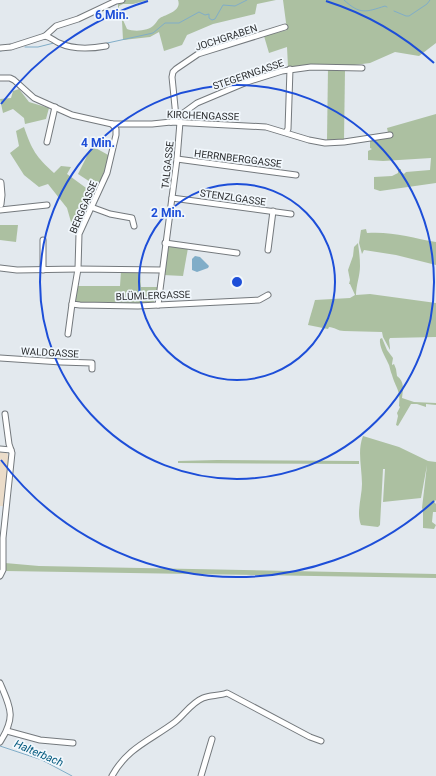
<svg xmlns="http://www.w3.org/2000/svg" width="436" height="776" font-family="Roboto,sans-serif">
<rect width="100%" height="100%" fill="#e3e9ee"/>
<path fill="#ebdcc9" d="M0,452l7,1 1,3v19l-5,31h-3z"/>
<g fill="#acc0a1">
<path d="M125,0h23l-15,4h-10l-4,2v5l8,18c7,3 22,2 27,-4 3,-3 3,-5 6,-7 7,-4 22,-7 18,-18h98l-19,4 -2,10 -42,10 -26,11 -5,10 -18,6 -5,-19 -9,5 -27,3 -1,-19 -4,-9v-9z"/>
<path d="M283,0h153v43l-17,13 -24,-4 -25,11 -24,3 -29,-2 -29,3 -1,-20 -18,6 -5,-17 23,-6z"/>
<path d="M328,68l17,2 -1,70h-17z"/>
<path d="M19,89l10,13 20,6 -3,11 -21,5 -1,-6 -11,-9 -10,4 -3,-14 11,-1 2,-7z"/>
<path d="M436,114v69l-56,8 -6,-2v-12l18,-1 6,-3v-4h3v3l3,2 2,-2 24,-2 1,-12 -48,3 -15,-1v-9l4,-2 -2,-1v-8l19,-3 -2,-9z"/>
<path d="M24,127c8,23 12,30 30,46l7,-7 10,1 -4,7 26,19 -15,31 -7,-2 -4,-14 -19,-24 -9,3 -15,-12 -14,-22 9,-7 -3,-15z"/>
<path d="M92,146l18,10 -10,26 -5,3 -17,-11z"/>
<path d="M0,225h18l-2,17 -16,-2z"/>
<path d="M366,229l1,4c24,-2 46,5 69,9v23l-40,-10 -32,-5 -2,4 -3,-11 2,-13z"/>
<path d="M358,243c1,8 2,15 2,23 0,10 -4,19 -4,29l14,-1 66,9v34l-46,1 -1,2 1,8v2l-7,-13 -1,-5 -38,-1c-6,0 -10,-4 -15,-4l-1,2 -20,-4c2,-9 5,-17 7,-25l35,-2 5,-3 -5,-11h-1l1,-4 -2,-10 5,-14 1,-9z"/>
<path d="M170,246l18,2 -5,28 -20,-1 4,-28z"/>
<path d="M121,271l19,1 1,15h17l-2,12 -3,4 -7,1 -68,-1 -3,-3 2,-14h43z"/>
<path d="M382,338l5,12 6,8 -1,6v1l2,-1 2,5 1,7c8,6 6,14 5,22l12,4 22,1v2l-10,-1v3l-9,-3h-6l-13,22 -2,-1 2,-9 -1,-3 3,-6 -1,-1c2,-16 -3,-17 -7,-31 -2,-4 -2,-9 -4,-12 -3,-7 -9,-16 -8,-24z"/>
<path d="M363,436l36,11 29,14 8,1v38l-2,2 2,2v8h-3l-1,10 4,3 -2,4 -11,-1v-18l-1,-2 5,-43 -6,33 -38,4 2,-33h-2l-3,56 -2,2 -17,-2c-5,-12 1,-29 1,-41 0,-16 -5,-33 1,-48z"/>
<path d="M217,460l142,1v3l-181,-1v-2z"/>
<path d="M5,563l34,3 397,8v4l-431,-7z"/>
</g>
<path fill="#80adc8" d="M195,256l5,1 9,9 -1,2 -11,4 -5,-2v-11z"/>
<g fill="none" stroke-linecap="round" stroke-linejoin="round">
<g stroke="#80adc8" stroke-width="1">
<path d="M344,0c16,15 22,12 41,6l2,1"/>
<path d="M394,11l12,5h3l18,-12 3,-4"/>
<path d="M103,44l50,-11 12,-10h14l20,-11 6,3 4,-1v4l3,2 3,-1 8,-14 12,1 12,-6"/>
<path d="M25,47h13l16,-4"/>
<path d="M0,51l15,-3"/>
<path d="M0,746l42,14 30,16"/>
</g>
<g stroke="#74797d" stroke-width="7">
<g id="street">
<path d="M45,36l11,-10 22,-7 38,-18 6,-1"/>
<path d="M0,48l11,-1 34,-11c6,1 9,5 14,7 15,7 31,6 47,3"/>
<path d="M0,78h10l4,2 20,18 38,17 40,9h40l19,-2 95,5 43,13 16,3 19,-1 46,-7"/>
<path d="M176,117l-4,-40 1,-5 3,-3 22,-15 87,-27"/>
<path d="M171,122l26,-19 50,-21 35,-11 29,-4 51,1"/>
<path d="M286,132l2,-3 2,-60"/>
<path d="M47,142l8,-35"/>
<path d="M177,159l119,16"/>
<path d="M172,198l119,16"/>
<path d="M91,207l19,7 22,4 2,8"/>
<path d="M0,210l47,-5"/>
<path d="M165,243l72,10"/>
<path d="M268,250l5,-39"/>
<path d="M0,268l17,2 61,-1 1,-35 28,-61 9,-38v-6l-4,-5"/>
<path d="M43,270v-30"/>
<path d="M162,270l-84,-1 -6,35 8,1 58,1 121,-6 9,-5"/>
<path d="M158,305l19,-146 3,-37"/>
<path d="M68,334l4,-30"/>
<path d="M0,358l61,4 31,1v6"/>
<path d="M0,449l11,1"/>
<path d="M0,576l3,-6v-32l9,-85 -3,-9 -4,-30"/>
<path d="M0,683c11,26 16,34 0,59"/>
<path d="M7,731l33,9 33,3"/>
<path d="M112,776c15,-28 39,-36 63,-54 9,-7 16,-19 28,-24 7,-3 16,-2 24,-5l83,44 11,4"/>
<path d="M201,776l11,-37"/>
</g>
</g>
<g stroke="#74797d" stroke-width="9">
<path id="secondary" d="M0,183l1,12 -1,9"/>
</g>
<use href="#street" stroke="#fff" stroke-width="5"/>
<use href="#secondary" stroke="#fff" stroke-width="7"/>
</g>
<g fill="none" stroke="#1d4ed8" stroke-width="2">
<circle cx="237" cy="282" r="98"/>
<circle cx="237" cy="282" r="197"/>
<path d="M434 501A295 295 0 0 1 1 460M1 104A295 295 0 0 1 148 1M326 1A295 295 0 0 1 434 63"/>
</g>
<g text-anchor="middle" stroke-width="3.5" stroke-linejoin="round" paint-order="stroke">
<g font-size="10" fill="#2d2f31" stroke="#f1f7fc">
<text transform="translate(226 37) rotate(-18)" y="4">JOCHGRABEN</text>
<text transform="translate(248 74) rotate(-19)" y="4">STEGERNGASSE</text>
<text transform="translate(203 115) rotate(2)" y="4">KIRCHENGASSE</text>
<text transform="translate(238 158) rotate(7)" y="4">HERRNBERGGASSE</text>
<text transform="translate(167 165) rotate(-84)" y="4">TALGASSE</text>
<text transform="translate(233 197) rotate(8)" y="4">STENZLGASSE</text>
<text transform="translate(83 207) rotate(-67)" y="4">BERGGASSE</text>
<text transform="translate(153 295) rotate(-2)" y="4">BLÜMLERGASSE</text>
<text transform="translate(50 352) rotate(3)" y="4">WALDGASSE</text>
</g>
<g font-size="11" font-style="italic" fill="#045a7e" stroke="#f1f7fc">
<text transform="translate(39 753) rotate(23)" y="4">Halterbach</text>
</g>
</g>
<circle cx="237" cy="282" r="6" fill="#1d4ed8" stroke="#f1f7fc" stroke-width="2"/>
<g font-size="12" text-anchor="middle" font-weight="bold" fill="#1d4ed8" stroke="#f1f7fc" stroke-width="3.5" stroke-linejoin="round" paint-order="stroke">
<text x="112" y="19">6 Min.</text>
<text x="98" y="147">4 Min.</text>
<text x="168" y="217">2 Min.</text>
</g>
</svg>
